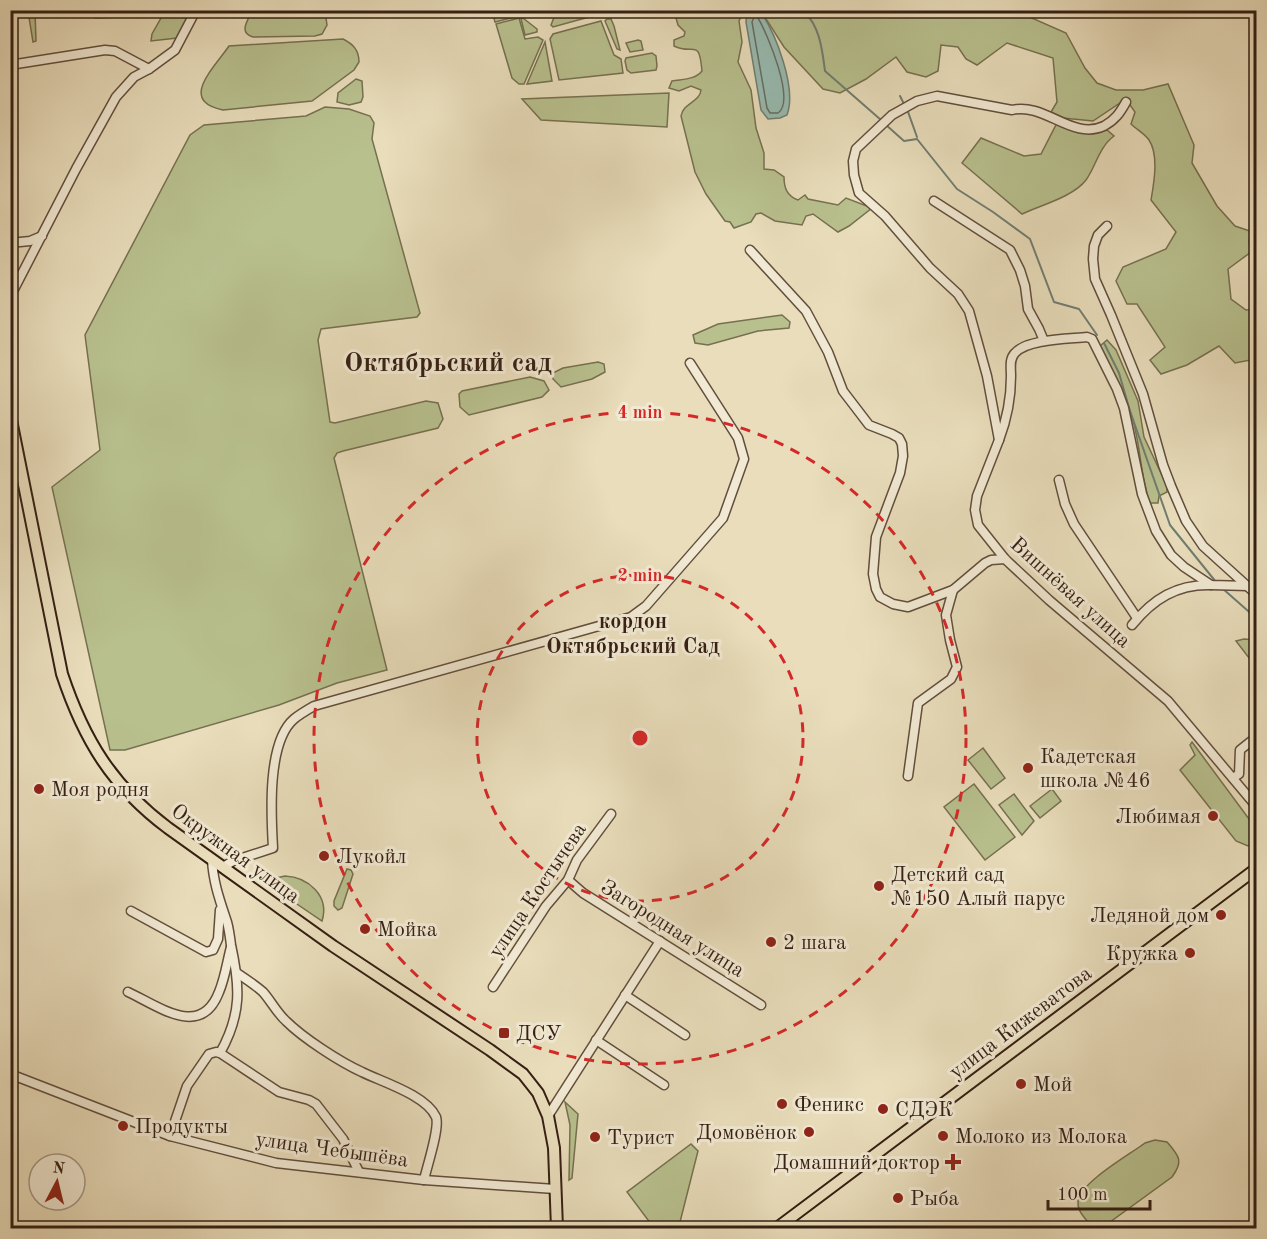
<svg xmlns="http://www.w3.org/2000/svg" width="1267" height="1239" font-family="'Old Standard TT',serif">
<rect width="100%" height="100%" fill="#e9ddbb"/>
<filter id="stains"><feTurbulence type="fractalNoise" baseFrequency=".00333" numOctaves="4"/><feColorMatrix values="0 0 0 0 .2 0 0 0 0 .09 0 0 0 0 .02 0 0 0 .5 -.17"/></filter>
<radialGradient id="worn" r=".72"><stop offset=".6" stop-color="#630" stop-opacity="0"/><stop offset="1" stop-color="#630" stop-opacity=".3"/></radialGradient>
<g fill="#b8c08e" stroke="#767050" stroke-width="1.5">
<path d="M557,10l41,1 2,3 -47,13 -2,-2z"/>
<path d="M28,11h7l1,30 -3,1z"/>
<path d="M94,11v-1l34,1 -8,6 -25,1 -2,-3z"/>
<path d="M165,11h28l-16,27 -26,3 1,-7z"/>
<path d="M252,11h73l2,14 -5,9 -7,2 -62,1c-15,-4 -5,-17 -1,-26z"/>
<path d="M492,11h20l7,5 -24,6z"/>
<path d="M674,11h70l-5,10 3,21 -4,20 13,28 5,38 8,25v16l10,1 10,7c0,11 3,19 14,23l7,-5 3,4 30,6 8,-7 26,10 -23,18 -11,6 -25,-18 -7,2 -4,9 -27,-4 -14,-8 -5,1 -5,8 -17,6 -4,-6 -5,-1 -19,-27 -11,-22 -14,-56c2,-13 19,-14 20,-26l-10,-4 -12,5 -10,-3 3,-7c10,-2 23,-1 30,-10 -3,-34 -8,-15 -28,-25v-6l10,-4 1,-4 -7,-7z"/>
<path d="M761,11h255l50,22 19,35 12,15 19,7h27l25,-6 26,61 -2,18 25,43 18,20 21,7 -7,7 2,12 -23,17 3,30 15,11 10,-1v50l-21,4 -16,-17 -32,19 -26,9 -11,-14 15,-13 -28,-43h-10l-11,-23 7,-14 43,-18 10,-17 -25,-32c3,-17 8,-45 -2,-60 -4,-6 -13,-11 -18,-16l4,-12 -9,-13 -33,22 -30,-3 -12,-6 6,-10 -4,-44 -46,-15 -30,22 -11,-6 -8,-12 -17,-2 -3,26 -12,6 -19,-5 -11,-15 -30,22 -26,14 -17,-4 -39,-42z"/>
<path d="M519,18l6,21 13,-2 5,3 -19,44h-5l-7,-6 -16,-54z"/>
<path d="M523,18l14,11v3l-12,3 -4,-16z"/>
<path d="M607,19h4l3,7 6,24 -3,-1 -12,-28z"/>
<path d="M601,21l13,34 7,4 2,14 -64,7 -9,-41 3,-5z"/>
<path d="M343,39c10,5 16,11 16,23l-5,8 -42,31 -89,9c-45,-9 -9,-42 6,-64z"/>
<path d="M638,40l3,1 2,9 -13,2 -4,-9z"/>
<path d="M545,42l7,39 -25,3z"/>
<path d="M652,53l4,3 1,10 -1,4 -25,3 -4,-3 -2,-9 1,-3z"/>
<path d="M356,79l6,2 1,16 -2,5 -12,3 -12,-3 1,-9z"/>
<path d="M669,93l-2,34 -126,-7 -19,-21z"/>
<path d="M325,107l24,2 21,7 4,7 -2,16 48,174 -3,4 -96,12 -3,11 12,82 5,1 91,-22 12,2 5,16 -5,9 -95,23 -6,2 -3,5 53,212 -50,13 -58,22 -154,45h-15l-58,-263 48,-37 -15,-115 105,-200 14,-10 102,-9z"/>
<path d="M1057,123l28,9 22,-2 7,6c-15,11 -18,30 -28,44 -13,17 -45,25 -64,34l-60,-51 19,-25 43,18 17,-2z"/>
<path d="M782,315l8,7 -1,6 -31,3 -50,14 -13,-2 -2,-8 25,-11z"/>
<path d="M1107,340l9,10 22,51 6,36 23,49v6l-8,4 -1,7h-8c-11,-30 -9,-63 -20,-92 -8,-22 -22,-42 -30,-65z"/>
<path d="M598,362l6,2 1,8 -13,7 -31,8 -8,-8v-6l10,-5z"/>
<path d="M530,377l14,4 5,9 -7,7 -73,18 -9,-8 -1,-13 3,-3z"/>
<path d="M1244,639l12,1v27l-20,-26z"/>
<path d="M1192,742l60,81 -1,21 -3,2 -12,-5 -56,-71 15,-15 -5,-10z"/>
<path d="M983,748l22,30 -14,11 -23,-29z"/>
<path d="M974,784l41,53 -30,23 -41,-53z"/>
<path d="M1052,789l9,12 -21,17 -10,-12z"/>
<path d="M1014,794l20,27 -12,14 -23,-30z"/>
<path d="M347,869l4,1 2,4 -11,34 -4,2 -4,-4v-5z"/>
<path d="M285,876c23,1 45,20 37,45l-53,-36 7,-7z"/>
<path d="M565,1102l13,12 -6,64 -3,2 1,-55z"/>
<path d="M1155,1140l12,2c12,14 17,19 5,35l-62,45h-22c-5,-6 -11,-12 -10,-21 3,-19 51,-46 67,-58z"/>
<path d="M691,1144l7,7 -19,75 -4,2h-21l-27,-36z"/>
</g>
<path fill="#97bbb1" stroke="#707d72" stroke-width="1.5" d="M747,11h13c16,23 37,77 27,104l-7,3 -12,1 -7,-9 -15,-88z"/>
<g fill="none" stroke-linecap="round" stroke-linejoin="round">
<path stroke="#666d62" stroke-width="1.5" d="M754,17l4,1c9,15 38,83 20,95h-8l-3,-5 -15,-86z"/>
<g stroke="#707d72" stroke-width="2">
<path d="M803,10c17,17 19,38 22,61l56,49"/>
<path d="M900,96l4,8"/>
<path d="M907,109l10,28"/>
<path d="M885,124l19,17 13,-2 40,50 36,23 37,27 24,63 25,7 18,26"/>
<path d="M1104,343l15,30 11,38 40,114 46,57"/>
<path d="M1222,588l34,30"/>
</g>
<g stroke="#624e3d" stroke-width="11">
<g id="minor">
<path d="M10,65l95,-15 10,1 34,18"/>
<path d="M1126,102c-6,11 -11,18 -22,24 -32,15 -59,-24 -92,-16l-75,-14 -20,5 -25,14 -36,34 -3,12 1,14 5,18 26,23 45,52 28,26 11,17 18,65 12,64 -22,56 -2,14 3,15 27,34 44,41 119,101 88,105"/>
<path d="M934,201l76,49 10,20 5,16 3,23 11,20 5,12"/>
<path d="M1107,226l-9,9 -4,11 -1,13 2,20 16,36 32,79 20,71 8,21 15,35 17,25 53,48"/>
<path d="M10,243l20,-2 12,-5"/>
<path d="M750,250l56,61 22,41 15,39 26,34 23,9 7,4 3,6 1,12 -3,17 -24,64 -3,37 3,15 4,8 13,7 15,3 45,-17 32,-27 6,-3 14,-1"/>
<path d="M10,297l66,-128 40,-72 18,-20 15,-8 26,-19 21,-40"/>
<path d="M999,440c8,-21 12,-42 12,-64 0,-8 -2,-17 4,-23 12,-14 54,-14 72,-16l5,2 25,50 7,19 18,86 14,37 15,24 13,12 27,18 37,1"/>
<path d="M1059,480l6,24 9,20 63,94"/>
<path d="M1132,625c21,-26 45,-41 79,-40"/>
<path d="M908,776l10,-73 33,-24 6,-12 -7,-27 -4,-25 7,-25"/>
<path d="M1233,778l6,-4 1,-24 10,-8 6,5"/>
<path d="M212,859c1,23 8,42 15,63 2,7 3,15 4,23 9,41 11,69 -11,108"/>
<path d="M223,867l10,-6 40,-13c-2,-34 -6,-106 21,-129 6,-5 13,-9 20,-13l317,-89 15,-11 77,-88 21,-59 -6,-21 -48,-75"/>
<path d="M568,880l15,13 178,112"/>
<path d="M131,911l75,41 7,-2 5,-11 2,-29"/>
<path d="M237,973c9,6 18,12 26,19 8,9 14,21 23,29 17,17 54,41 76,51 20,10 64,23 74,45 4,11 -9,49 -12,63"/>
<path d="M493,987l53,-81 22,-26 9,-20 34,-46"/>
<path d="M128,992c32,15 73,47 91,0 6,-14 8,-30 12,-45"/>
<path d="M625,995l60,40"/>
<path d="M596,1040l68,45"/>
<path d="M10,1074l160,62 106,27 148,17 131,9"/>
<path d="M548,1116l112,-175"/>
<path d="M170,1136l17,-50 22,-32 7,-2 4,1 59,39 30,8 7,4 27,35 16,33"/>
</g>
</g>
<g stroke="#351f13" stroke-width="14">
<g id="major">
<path d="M10,415l52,259c22,66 50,112 106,154l165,118 157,104 33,24 15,19 10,23 6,32 3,80"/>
<path d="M777,1228l479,-359"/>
</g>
</g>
<use href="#minor" stroke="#f1e9d3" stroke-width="8"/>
<use href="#major" stroke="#e9ddbb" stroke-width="10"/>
</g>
<g fill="none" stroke="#d62828" stroke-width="3" stroke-dasharray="10 8">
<circle cx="640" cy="738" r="163"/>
<circle cx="640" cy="738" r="326"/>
</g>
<g fill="#8f2418" stroke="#f1e9d3" stroke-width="2">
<circle cx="1028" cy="768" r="6"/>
<circle cx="39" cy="789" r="6"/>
<circle cx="1213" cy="816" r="6"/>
<circle cx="324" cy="856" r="6"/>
<circle cx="879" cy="886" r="6"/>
<circle cx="1221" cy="915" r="6"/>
<circle cx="365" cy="929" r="6"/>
<circle cx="771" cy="942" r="6"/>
<circle cx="1190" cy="953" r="6"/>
<rect x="498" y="1027" width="12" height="12" rx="3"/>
<circle cx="1021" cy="1084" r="6"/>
<circle cx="782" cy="1104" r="6"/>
<circle cx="883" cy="1109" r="6"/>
<circle cx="123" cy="1126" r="6"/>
<circle cx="809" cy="1132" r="6"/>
<circle cx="943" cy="1136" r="6"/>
<circle cx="595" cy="1137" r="6"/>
<path d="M950 1153h6v6h6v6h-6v6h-6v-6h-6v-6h6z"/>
<circle cx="898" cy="1198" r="6"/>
</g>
<g text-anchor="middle" stroke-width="6" stroke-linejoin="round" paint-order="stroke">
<g font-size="21" fill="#351f13" stroke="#f1e9d3">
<text transform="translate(1071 592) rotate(42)" y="7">Вишнёвая улица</text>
<text transform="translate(236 853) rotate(36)" y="7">Окружная улица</text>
<text transform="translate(537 890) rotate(-56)" y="7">улица Костычева</text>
<text transform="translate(673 928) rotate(32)" y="7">Загородная улица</text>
<text transform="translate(1020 1022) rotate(-37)" y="7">улица Кижеватова</text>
<text transform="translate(332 1149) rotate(8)" y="7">улица Чебышёва</text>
</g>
<g font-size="21" fill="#351f13" stroke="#f1e9d3" text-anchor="start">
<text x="1040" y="763">Кадетская<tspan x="1040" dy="24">школа №46</tspan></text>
<text x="51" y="796">Моя родня</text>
<text x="1201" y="823" text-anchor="end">Любимая</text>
<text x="336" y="863">Лукойл</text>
<text x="891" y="881">Детский сад<tspan x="891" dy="24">№150 Алый парус</tspan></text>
<text x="1209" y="922" text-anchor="end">Ледяной дом</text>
<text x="377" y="936">Мойка</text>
<text x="783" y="949">2 шага</text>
<text x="1178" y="960" text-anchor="end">Кружка</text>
<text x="516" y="1040">ДСУ</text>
<text x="1033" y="1091">Мой</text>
<text x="794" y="1111">Феникс</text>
<text x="895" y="1116">СДЭК</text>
<text x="135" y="1133">Продукты</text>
<text x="797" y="1139" text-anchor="end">Домовёнок</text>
<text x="955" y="1143">Молоко из Молока</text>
<text x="607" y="1144">Турист</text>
<text x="940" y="1169" text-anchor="end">Домашний доктор</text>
<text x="910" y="1205">Рыба</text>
</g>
<g font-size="22" font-weight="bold" fill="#351f13" stroke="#f1e9d3">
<text x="633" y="628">кордон<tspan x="633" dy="25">Октябрьский Сад</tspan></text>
</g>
<g font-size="27" font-weight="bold" fill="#351f13" stroke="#f1e9d3">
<text x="448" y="371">Октябрьский сад</text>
</g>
</g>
<circle cx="640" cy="738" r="9" fill="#d62828" stroke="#f1e9d3" stroke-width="3"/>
<g font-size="18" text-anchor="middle" font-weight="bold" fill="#d62828" stroke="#f1e9d3" stroke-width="6" stroke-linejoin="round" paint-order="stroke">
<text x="640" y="418">4 min</text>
<text x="640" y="581">2 min</text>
</g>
<rect width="1267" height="1239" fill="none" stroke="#e9ddbb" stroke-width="36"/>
<rect x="12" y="12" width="1243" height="1215" fill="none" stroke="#351f13" stroke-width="3"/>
<rect x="18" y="18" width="1231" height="1203" fill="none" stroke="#351f13" stroke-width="1.5"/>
<g transform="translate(57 1182) rotate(7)"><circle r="28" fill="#f1e9d3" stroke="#a69886" stroke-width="1.5"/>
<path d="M0-4.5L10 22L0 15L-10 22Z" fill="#8f2418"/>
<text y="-9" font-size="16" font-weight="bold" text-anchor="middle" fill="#351f13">N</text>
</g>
<path d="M1048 1200v9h102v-9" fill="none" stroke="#351f13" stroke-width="3"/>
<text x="1057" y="1200" font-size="18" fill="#351f13" stroke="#f1e9d3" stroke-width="4.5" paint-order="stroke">100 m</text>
<rect width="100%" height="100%" filter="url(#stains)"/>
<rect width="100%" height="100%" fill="url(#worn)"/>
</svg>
